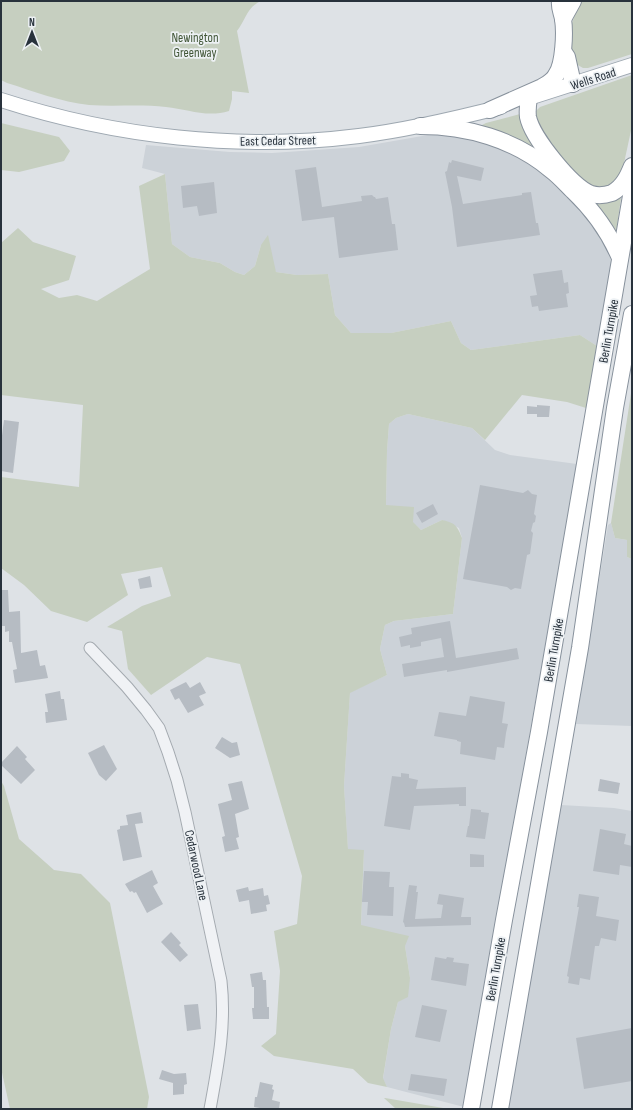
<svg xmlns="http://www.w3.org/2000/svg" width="633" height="1110" font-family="'Sofia Sans Condensed',sans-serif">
<rect width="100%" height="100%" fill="#dee2e6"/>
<g fill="#ccd2d8">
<path d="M451,131l66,20 50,38 41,55 3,19 -14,83 -17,-11 -109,15 -10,-7 -10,-22 -60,12h-40l-16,-18 -7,-41 -31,1 -21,-3 -15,-27 -6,21 -11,9 -9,-3 -15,-9 -30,-6 -18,-13 -7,-70 -23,-6 4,-23 84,7 42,1 87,-6z"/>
<path d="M408,414l64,14 23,22 15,5 67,9 -113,643 -77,-20 -4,-8 8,-50 7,-27 12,-24 -5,-32 -44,-20 3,-76h-16l-4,-64 6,-94 37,-17 -7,-26 5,-24 9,-4 59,-7 9,-76 -3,-10 -17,-8 -21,10 -9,-8 -26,-16 1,-55 2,-27 7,-6z"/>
<path d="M611,523l4,15 12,2v17l5,2v167l-56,-2 32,-199z"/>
<path d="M561,805l53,3 18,3v298h-128z"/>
</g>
<g fill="#c6cfc0">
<path d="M1,1h260c-15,7 -15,19 -24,30l12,62 -17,-2v8l-3,12c-22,7 -42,-2 -63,-4 -26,-3 -51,0 -77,-2 -28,-3 -56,-14 -82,-22l-6,-3z"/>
<path d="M579,1h53v53l-44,14h-5l-7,-4 -6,-19 -1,-12z"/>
<path d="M632,75v51l-11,51 -12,10 -8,2 -10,-3 -17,-14 -22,-25 -18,-31 2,-5 4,-4z"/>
<path d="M520,114l2,1 37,54 -79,-43 6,-3z"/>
<path d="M1,123l58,14 11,14 -6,10 -45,11 -18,-2z"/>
<path d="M165,174l7,70 18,13 30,6 15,9 9,3 11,-9 6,-21 7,-10 8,37 21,3 31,-1 7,41 16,18h40l60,-12 10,22 10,7 109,-15 17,11 -11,62 -19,-6 -45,-7 -37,45 -13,-12 -64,-14 -12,4 -7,6 -2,27 -1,54 28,2 -1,15 8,8 21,-10c13,3 15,5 20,18l-9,76 -59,7 -9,4 -5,24 7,26 -37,18 -6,93 4,63 16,1 -3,75 48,11 -4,10 5,32 -2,19 -10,5 -7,27 -8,49 4,9 -19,-4 -15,-14 -79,-13 -13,-10 15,-12 4,-63 -6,-40 23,-7 5,-48 -62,-212 -33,-7 -56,38 -23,-26 -6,-38 -15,-4 35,-21 29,-10 -9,-29 -41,7 7,21 -41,27 -36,-11 -27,-26 -23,-17v-91l78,10 4,-82 -82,-10v-152l17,-15 15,14 43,14 -7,24 -28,9 18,9 18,-3 20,6 53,-32 -11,-83z"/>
<path d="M585,195l18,8 9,-1 9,-4 -5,35z"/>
<path d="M632,387v172l-5,-2v-17l-12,-2 -4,-15z"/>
<path d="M1,781l3,5 15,53 35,31 27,4 29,29 39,194 -2,12h-137l-9,-41z"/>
<path d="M384,1098h1l64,11h-53z"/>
</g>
<g fill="#b6bcc3">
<path d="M452,160l32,8 -3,13 -24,-5 6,28 59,-9v-2l9,-1 5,31h2l2,12 -83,12 -5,-40 -7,-35 2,-1 2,-9 2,1z"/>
<path d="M316,167l6,40 40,-6 -1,-5 11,-1 2,2h1l1,2 12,-2 4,27h3l3,26 -59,8 -5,-41 -32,4 -7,-51z"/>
<path d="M214,182l3,31 -18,3 -2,-10 -14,2 -2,-22z"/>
<path d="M562,270l2,13 4,-1 1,11 -3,1 2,13 -29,4 -1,-5 -6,1 -2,-11 7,-1 -4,-21z"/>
<path d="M537,405l13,1 -1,11h-12v-3h-10v-8l10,1z"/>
<path d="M4,420l15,2 -6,51 -12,-2v-28z"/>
<path d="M480,485l43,8 5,-3 4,4 5,1 -3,19 2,2 -1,6 -2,1 -2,8 2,2 -3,21 -3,1 -6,34 -6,-1 -4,2 -4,-3 -44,-8z"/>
<path d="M433,504l5,10 -16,9 -6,-10z"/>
<path d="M150,576l2,11 -12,2 -2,-10z"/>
<path d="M1,590h7l1,22 11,-1 1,42 16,-3 3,16 5,-1 3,13 -33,5 -2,-13 4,-1 -5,-27h-3v-11l-4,1v-6h-4z"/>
<path d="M450,621l6,37 61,-10 2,11 -72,13v-2l-43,7 -2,-13 42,-7 -3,-19 -20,4v4l-11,2v-3l-9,2 -2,-10 13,-3 -1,-6z"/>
<path d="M186,682l4,6 10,-6 6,11 -7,3 5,9 -16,8 -9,-15 -4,2 -5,-10z"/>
<path d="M60,691l1,8h3l3,21 -21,3 -1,-11h3l-3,-18z"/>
<path d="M470,696l35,6 -3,21 6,1 -2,9 -2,15 -7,-1 -2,13 -35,-6 1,-12 -4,-1v-1l-23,-4 5,-24 27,4z"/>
<path d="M222,737l10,6 5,-1 3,13 -10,3 -15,-10z"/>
<path d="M104,745l13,24 -11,12 -7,-6 -11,-22z"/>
<path d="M17,746l10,11 -2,2 10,11 -14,14 -20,-19v-2z"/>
<path d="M401,773l8,1v4l9,2 -2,9 50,-2v19h-7v-2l-45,2 -4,24 -26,-4 8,-50 9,1z"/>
<path d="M600,779l20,4 -2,11 -20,-3z"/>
<path d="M242,781l7,28 -14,5 4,23 -3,1 3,11 -14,3 -3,-15 3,-1 -7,-32 14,-4 -4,-16z"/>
<path d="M471,809l10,1v2l8,1 -4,26 -19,-2 2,-11h1z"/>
<path d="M141,812l2,11 -8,1 7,33 -19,4 -6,-31 3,-1v-3l8,-1 -2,-10z"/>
<path d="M600,829l26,5 -2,10 8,2v21l-12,-2 -1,10 -26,-4z"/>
<path d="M470,854l14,1v12h-14z"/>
<path d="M152,870l6,13 -5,3 10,18 -16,9 -11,-21 -2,1 -2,-2 -2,1 -5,-8z"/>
<path d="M364,871l26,1 -1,15h5l-1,29 -26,-1 1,-13h-6z"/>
<path d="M409,885l8,1 -1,6h2l-3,27 26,-1 2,-13 -6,-1 2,-10 25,4 -3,19h10v8l-66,2 -1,-4 -1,-1z"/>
<path d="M248,887l1,4 14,-3 1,8 4,-1 2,9 -4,1 1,6 -16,3 -2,-14 -10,2 -3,-12z"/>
<path d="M579,894l20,3 -3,19 23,4 -3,21 -15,-3 -2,8h-4l-5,34 -10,-2 -1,7 -11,-2 1,-6 -2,-1 12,-69h-2z"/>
<path d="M171,932l10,11 -2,2 9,10 -8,7 -19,-20z"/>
<path d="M435,957l11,2 1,-2 7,1 -1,4 16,2 -3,22 -35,-6z"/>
<path d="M262,972l1,8h3l1,27h2v12h-16l-1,-11h2v-21h-2l-2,-13z"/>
<path d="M198,1004l3,25 -14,2 -3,-26z"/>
<path d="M422,1005l25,5 -7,32 -25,-5z"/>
<path d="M632,1028v53l-48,8 -8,-51z"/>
<path d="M162,1070l12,4 12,-1 1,11 -3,1v9l-11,1v-12l-14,-4z"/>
<path d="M411,1074l36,5 -3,17 -36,-6z"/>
<path d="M260,1082l13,3 -1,4 2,1 -2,10 8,2 -1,7h-13l-12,-2 1,-10h2z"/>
</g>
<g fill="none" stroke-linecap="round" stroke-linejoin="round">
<g stroke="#a4aab0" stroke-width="13">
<path id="minor" d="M90,648l37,39 19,23 13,18 9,24 9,28 8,32 36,169c5,45 -3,84 -11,128"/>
</g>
<g stroke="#9ea8b1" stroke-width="16">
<g id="major">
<path d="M532,97l100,-32"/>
<path d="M1,100c114,37 239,51 358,36 48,-6 95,-17 142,-29"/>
</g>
</g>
<g stroke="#87919c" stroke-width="18">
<g id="highway">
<path d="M563,19l10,-18"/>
<path d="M563,51l4,6 6,27"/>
<path d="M529,98c-1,6 -2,12 -1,19 4,20 43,69 63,77 7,2 15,1 21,-1 11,-6 16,-17 20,-27"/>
<path d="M490,110l52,-23c5,-3 11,-6 14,-12 8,-11 9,-43 7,-56 -1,-6 -4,-11 -3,-18"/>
<path d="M420,126c47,0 94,13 131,44 8,6 15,14 22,21 21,20 36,41 47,67"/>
<path d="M471,1109l33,-189 35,-188 93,-542"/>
<path d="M500,1109l80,-461 35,-240 17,-94"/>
</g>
</g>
<use href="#minor" stroke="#f0f2f5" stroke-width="11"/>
<use href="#major" stroke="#fff" stroke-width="14"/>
<use href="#highway" stroke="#fff" stroke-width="16"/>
</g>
<g text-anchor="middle" stroke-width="3.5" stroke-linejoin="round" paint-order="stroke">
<g font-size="13" fill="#415637" stroke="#edf1f4">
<text x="195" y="42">Newington<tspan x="195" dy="15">Greenway</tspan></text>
</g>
<g font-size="13" fill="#28323c" stroke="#edf1f4">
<text transform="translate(593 78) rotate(-18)" y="5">Wells Road</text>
<text transform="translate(278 140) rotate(-1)" y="5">East Cedar Street</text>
<text transform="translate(608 331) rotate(-80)" y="5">Berlin Turnpike</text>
<text transform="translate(553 650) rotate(-80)" y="5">Berlin Turnpike</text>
<text transform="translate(197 865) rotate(78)" y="5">Cedarwood Lane</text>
<text transform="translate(495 969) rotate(-80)" y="5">Berlin Turnpike</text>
</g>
</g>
<rect width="633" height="1110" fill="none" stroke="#28323c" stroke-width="4"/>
<g transform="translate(32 32)" stroke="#edf1f4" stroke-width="3" paint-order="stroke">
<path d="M0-3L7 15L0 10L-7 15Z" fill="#28323c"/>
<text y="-6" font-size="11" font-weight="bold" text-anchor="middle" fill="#28323c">N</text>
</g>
</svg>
